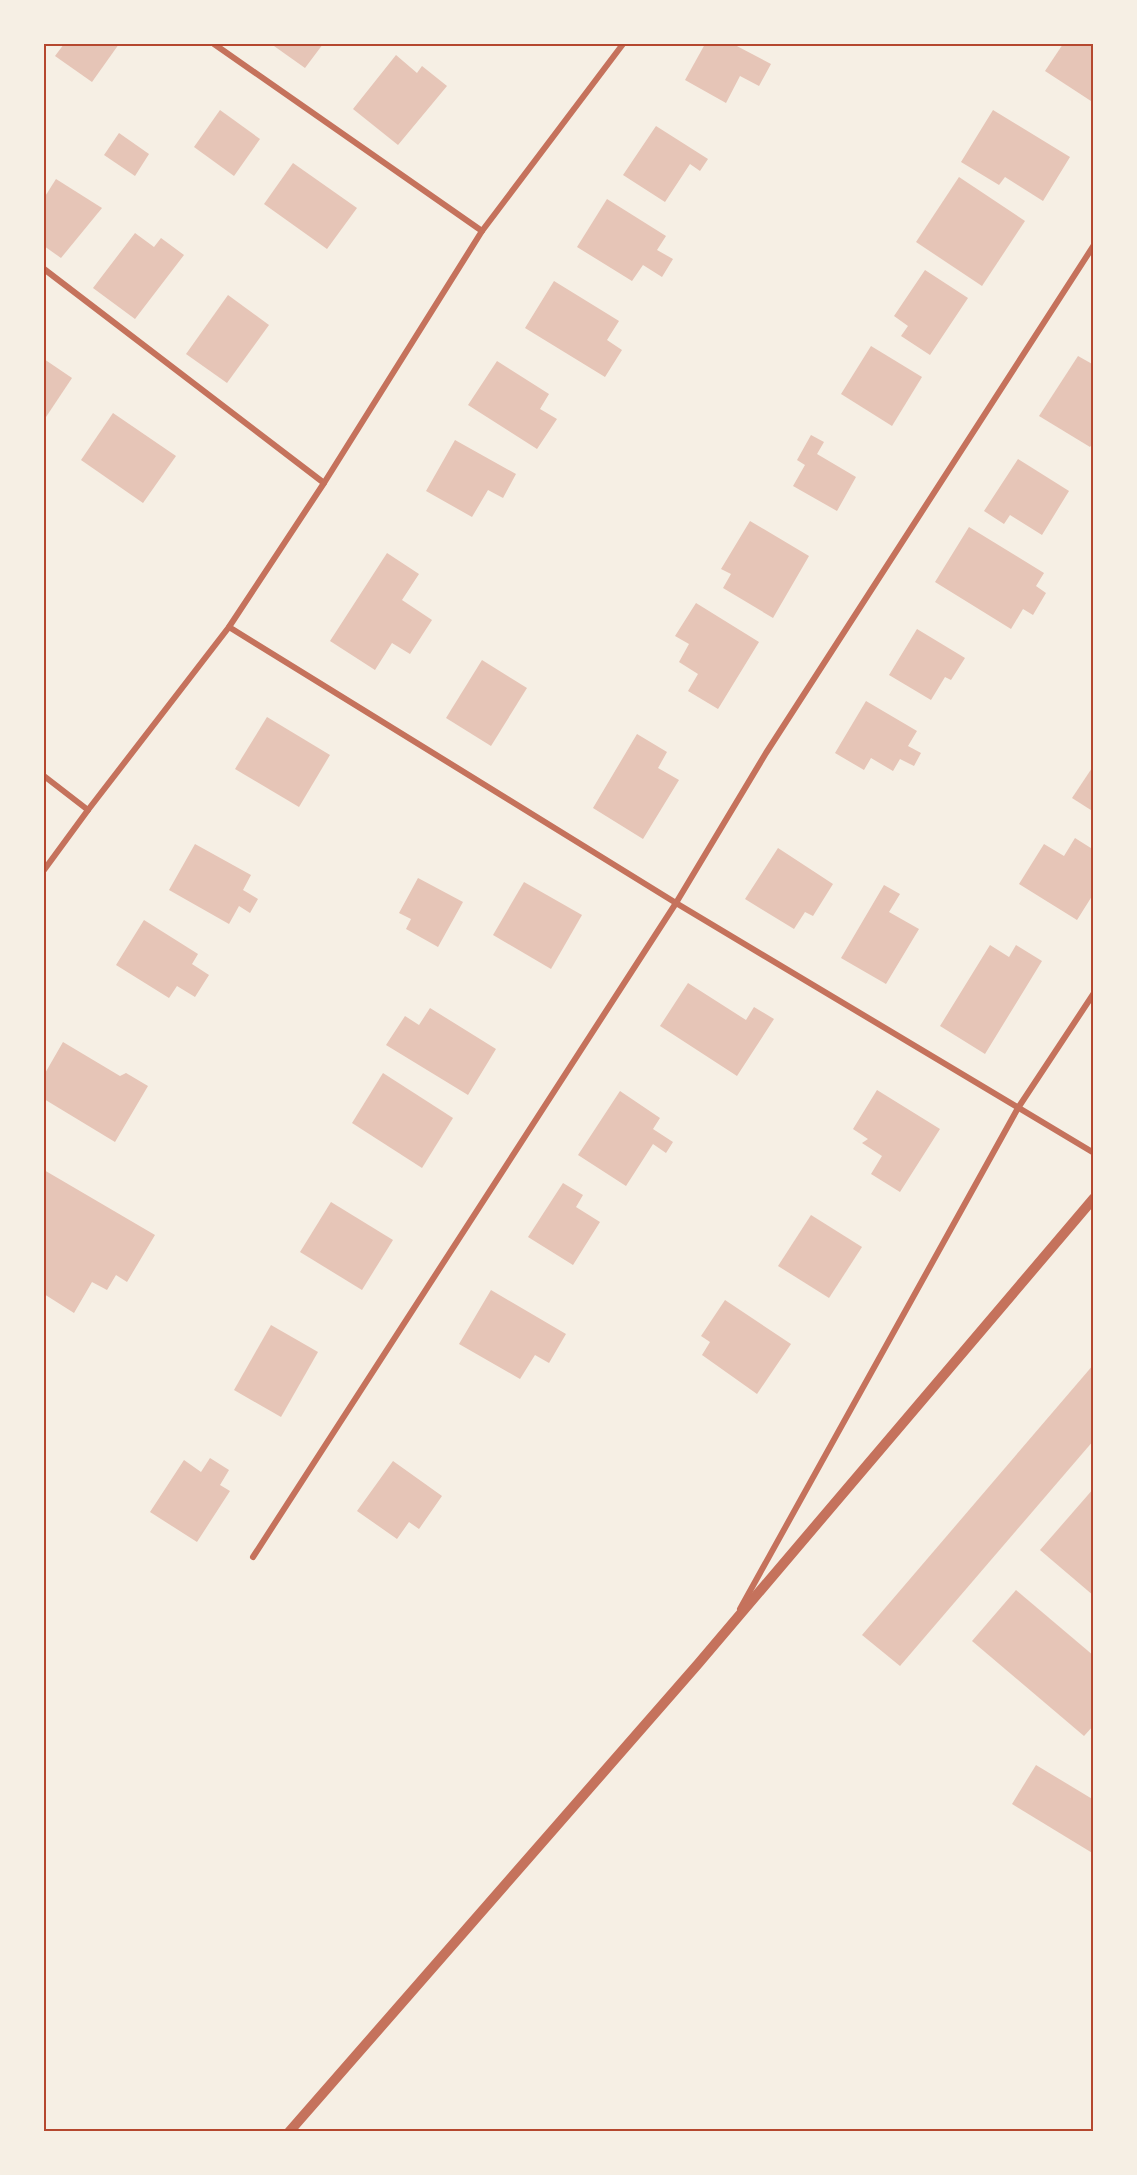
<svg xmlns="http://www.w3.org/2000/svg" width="1137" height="2175" font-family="Mulish,sans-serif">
<rect width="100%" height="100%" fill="#f6efe4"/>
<g fill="#e6c5b7">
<path d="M64,44h55l-27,38 -37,-26z"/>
<path d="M275,44h48l-18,24 -31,-22z"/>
<path d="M705,44h28l38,20 -12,22 -19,-10 -14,27 -41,-23z"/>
<path d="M1063,44h31v59l-49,-32z"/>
<path d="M396,55l21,18 5,-7 25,20 -49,59 -45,-36z"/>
<path d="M220,110l40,29 -26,37 -40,-29z"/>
<path d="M993,110l77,47 -27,44 -38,-24 -6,8 -38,-23z"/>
<path d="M656,126l52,33 -8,12 -10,-7 -25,38 -42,-27z"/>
<path d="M119,133l30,21 -14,22 -31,-21z"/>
<path d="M293,163l64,45 -30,41 -63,-45z"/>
<path d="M959,177l66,44 -43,65 -66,-44z"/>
<path d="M56,179l46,29 -41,50 -17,-12v-48z"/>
<path d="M607,199l59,37 -9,14 16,9 -11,18 -19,-12 -11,16 -55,-34z"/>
<path d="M135,233l19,14 7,-9 23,17 -49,64 -42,-31z"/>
<path d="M925,270l43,28 -38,57 -29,-19 7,-10 -14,-10z"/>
<path d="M554,281l65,40 -12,19 15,10 -17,27 -80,-49z"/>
<path d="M228,295l41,30 -42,58 -41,-29z"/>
<path d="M871,346l51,31 -30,49 -51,-32z"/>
<path d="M1078,356l16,9v76l-4,6 -51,-31z"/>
<path d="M44,359l28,19 -28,42z"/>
<path d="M497,361l52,33 -9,15 17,10 -20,30 -69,-44z"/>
<path d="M113,413l63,43 -33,47 -62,-43z"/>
<path d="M811,435l13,7 -7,12 39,23 -19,34 -44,-25 12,-21 -8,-5z"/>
<path d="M455,440l61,34 -13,24 -15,-8 -16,27 -46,-26z"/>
<path d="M1018,459l51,32 -27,44 -32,-20 -6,9 -20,-13z"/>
<path d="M750,521l59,35 -36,62 -50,-30 8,-14 -10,-5z"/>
<path d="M969,527l75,46 -8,13 10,7 -13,22 -10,-6 -12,20 -76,-47z"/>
<path d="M387,553l32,21 -17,26 30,20 -22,34 -18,-11 -17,27 -45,-29z"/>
<path d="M696,603l63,39 -41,67 -30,-18 10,-17 -19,-12 10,-18 -14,-8z"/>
<path d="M917,629l48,29 -14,22 -6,-3 -14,23 -42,-25z"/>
<path d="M482,660l45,28 -36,58 -45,-28z"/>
<path d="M866,701l51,30 -9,15 13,7 -7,13 -14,-7 -7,12 -22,-13 -7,12 -29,-17z"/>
<path d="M267,717l63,38 -31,52 -64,-38z"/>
<path d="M637,734l30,18 -9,16 21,12 -36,59 -50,-31z"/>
<path d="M1094,765v47l-22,-14z"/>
<path d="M1075,838l19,12v43l-17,27 -58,-36 25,-40 20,12z"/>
<path d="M195,844l56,31 -8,15 15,9 -8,14 -11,-7 -10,18 -60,-34z"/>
<path d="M778,848l55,36 -20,32 -8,-4 -11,17 -49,-30z"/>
<path d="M418,878l45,24 -25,45 -32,-18 5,-10 -12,-6z"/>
<path d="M524,882l58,33 -31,54 -58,-34z"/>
<path d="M884,885l16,9 -11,18 30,17 -33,55 -45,-26z"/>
<path d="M144,920l54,34 -6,10 17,11 -14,22 -18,-11 -8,12 -53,-33z"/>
<path d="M990,945l19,12 7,-12 26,16 -57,93 -45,-28z"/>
<path d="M688,983l58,37 8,-13 20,12 -37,57 -77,-50z"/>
<path d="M430,1008l66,41 -28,46 -82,-50 19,-29 14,9z"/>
<path d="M63,1042l57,34 6,-3 22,13 -33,56 -71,-43v-24z"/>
<path d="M383,1073l70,45 -31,50 -70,-45z"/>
<path d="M877,1090l63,39 -40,63 -29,-18 11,-18 -20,-13 6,-4 -15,-10z"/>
<path d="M620,1091l40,27 -7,11 20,13 -7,11 -13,-9 -27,42 -48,-31z"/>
<path d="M44,1170l111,65 -28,47 -11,-7 -9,15 -15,-8 -18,31 -30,-19z"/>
<path d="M563,1183l20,12 -7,12 24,15 -27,43 -45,-28z"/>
<path d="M331,1202l62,38 -31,50 -62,-38z"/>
<path d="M811,1215l51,32 -33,51 -51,-32z"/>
<path d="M491,1290l75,44 -17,29 -14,-8 -15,24 -61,-35z"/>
<path d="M725,1300l66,44 -34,50 -55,-39 8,-13 -9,-6z"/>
<path d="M271,1325l47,27 -37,65 -47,-27z"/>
<path d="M1094,1364v76l-194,226 -38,-31z"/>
<path d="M210,1458l19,12 -9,15 10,6 -33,51 -47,-30 34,-52 17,12z"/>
<path d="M393,1461l49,35 -23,33 -10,-7 -12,17 -40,-28z"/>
<path d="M1094,1488v108l-54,-46z"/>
<path d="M1016,1590l78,66v69l-10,11 -112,-95z"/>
<path d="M1036,1765l58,35v54l-82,-50z"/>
</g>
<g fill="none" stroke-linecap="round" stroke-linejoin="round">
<g stroke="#c5725c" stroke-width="6">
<path d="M214,44l268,187"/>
<path d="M44,269l280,214"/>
<path d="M229,627l447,276 418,250"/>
<path d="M44,776l44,34"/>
<path d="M44,870l44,-60 141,-183 95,-144 158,-252 141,-187"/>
<path d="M253,1557l423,-654 90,-150 328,-508"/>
<path d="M740,1609l278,-501 76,-115"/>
</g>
<path stroke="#c5725c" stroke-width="10" d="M289,2132l409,-468 396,-466"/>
</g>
<rect width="1137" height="2175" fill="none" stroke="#f6efe4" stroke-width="90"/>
<rect x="45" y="45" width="1047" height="2085" fill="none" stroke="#b5482f" stroke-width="2"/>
</svg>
